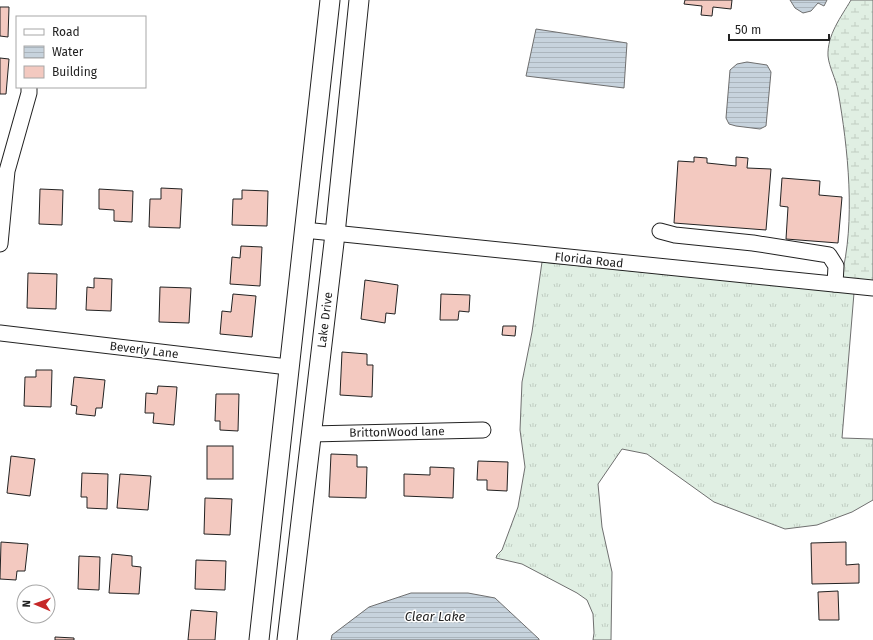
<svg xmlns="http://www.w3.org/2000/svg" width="873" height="640" font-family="'Fira Sans',sans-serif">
<defs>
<pattern id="grass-tufts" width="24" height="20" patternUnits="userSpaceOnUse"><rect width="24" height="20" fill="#e0efe3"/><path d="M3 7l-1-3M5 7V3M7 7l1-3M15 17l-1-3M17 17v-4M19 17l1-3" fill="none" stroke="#c0cdc2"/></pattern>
<pattern id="wetland-marsh" width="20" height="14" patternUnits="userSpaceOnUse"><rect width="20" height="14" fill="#e0efe3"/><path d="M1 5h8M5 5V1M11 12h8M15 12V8" fill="none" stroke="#c0cdc2"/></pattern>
<pattern id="water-rules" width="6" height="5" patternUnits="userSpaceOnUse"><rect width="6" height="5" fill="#c7d3dd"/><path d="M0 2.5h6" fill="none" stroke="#abb5bd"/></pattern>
</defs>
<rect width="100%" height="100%" fill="#fff"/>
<path fill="url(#grass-tufts)" stroke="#6f6f6f" d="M542,262l312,31 -12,145 31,1v61l-21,12 -35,13 -32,4 -71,-27 -67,-48 -25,-5 -24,35 4,43 10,45 -1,68h-18l1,-7 -1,-19 -6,-14 -10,-7 -55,-29 -26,-6 1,-3 5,-5 16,-43 7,-40 -5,-37 2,-48 10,-50z"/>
<path fill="url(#wetland-marsh)" stroke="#6f6f6f" d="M851,0h22v281l-32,-3c15,-56 7,-130 -3,-187 -2,-12 -9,-24 -10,-35 -1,-21 13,-39 23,-56z"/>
<g fill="url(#water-rules)" stroke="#6f6f6f">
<path d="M790,0h37l-3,6 -6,-3 -7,8 -8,2 -8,-5z"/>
<path d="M536,29l91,14 -3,45 -98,-12z"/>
<path d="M747,62l20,3 4,7 -5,54 -6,3 -24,-3 -7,-2 -3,-6 4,-48 7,-6z"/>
<path d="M411,593h57l27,5 44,41v1h-208l1,-5 37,-28z"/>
</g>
<g fill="#f3c9c0" stroke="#222">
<path d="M685,0h47l-1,9 -18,-2 -1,9 -11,-1 1,-9 -18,-2z"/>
<path d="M0,7h9l-1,30 -8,-1z"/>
<path d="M0,58l9,1 -3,35h-6z"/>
<path d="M694,157l13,1v5l29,3v-9l12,1 -1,10 24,1 -5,61 -92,-7 4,-62 16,1z"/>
<path d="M782,178l38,3 -1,14 23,2 -4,46 -52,-4 2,-32 -8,-1z"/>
<path d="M161,188l21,1 -2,39 -31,-1 1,-28h11z"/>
<path d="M40,189l23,1 -1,35 -23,-1z"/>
<path d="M99,189l34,2 -1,31 -18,-1v-11l-15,-1z"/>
<path d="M242,190l26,1 -1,35 -35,-1 1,-26h9z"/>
<path d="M241,246l21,1 -2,39 -30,-2 2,-27 8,1z"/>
<path d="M28,273l29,1 -1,35 -29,-1z"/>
<path d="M94,278l18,1 -1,32 -25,-1 1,-23 7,1z"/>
<path d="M365,280l33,5 -3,29 -9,-1 -1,10 -24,-4z"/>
<path d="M160,287l31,1 -2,35 -30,-1z"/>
<path d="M233,294l23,2 -4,41 -32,-3 2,-23 9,1z"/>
<path d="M441,294l29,1 -1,17 -10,-1 -1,9h-18z"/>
<path d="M503,326h13l-1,10 -13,-1z"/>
<path d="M342,352l25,2v11h6l-1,32 -32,-2z"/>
<path d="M36,370h16l-1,37 -27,-1 1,-29h11z"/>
<path d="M74,377l31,3 -3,28h-6l-1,8 -19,-2 1,-8 -6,-1z"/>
<path d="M158,386l19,1 -3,38 -21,-2 1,-10h-9l1,-20 11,1z"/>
<path d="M216,394h23l-1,37 -18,-1v-9h-5z"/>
<rect x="207" y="446" width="26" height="33"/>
<path d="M331,454l26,1v12h10l-1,31 -37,-1z"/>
<path d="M11,456l24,3 -5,37 -23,-3z"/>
<path d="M478,461l30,1 -1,29 -20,-1v-10h-10z"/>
<path d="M430,467l24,1 -1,30 -49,-2v-22l26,1z"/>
<path d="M82,473l26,1 -1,35 -20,-1v-11h-6z"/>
<path d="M120,474l31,2 -3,34 -31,-2z"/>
<path d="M205,498l27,1 -2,36 -26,-1z"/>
<path d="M1,542l27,2 -3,27h-8l-1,9 -16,-1z"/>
<path d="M846,542v23l13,-1v19l-47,1 -1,-41z"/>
<path d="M112,554l20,2v10l9,1 -2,27 -30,-1z"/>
<path d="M79,556l21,1 -1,33 -21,-1z"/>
<path d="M196,560l30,1 -1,29 -30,-1z"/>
<path d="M838,591l1,29h-20l-1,-28z"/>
<path d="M191,610l26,2 -2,28h-27z"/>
<path d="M55,637l19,1v2h-19z"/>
</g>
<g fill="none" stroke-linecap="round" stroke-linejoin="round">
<g stroke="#222" stroke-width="17">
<g id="minor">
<path d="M304,230l569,58"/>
<path d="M660,231l15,4 78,8 76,12 7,11 -1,18"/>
<path d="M0,244l7,-73 22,-78v-6"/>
<path d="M0,333l288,34"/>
<path d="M311,434l172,-4"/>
</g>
</g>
<g stroke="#222" stroke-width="21">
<g id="major">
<path d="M259,640l71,-640"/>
<path d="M287,640l48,-406 24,-234"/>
</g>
</g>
<use href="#minor" stroke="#fff" stroke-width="15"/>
<use href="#major" stroke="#fff" stroke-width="19"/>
</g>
<g text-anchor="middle" stroke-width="3" stroke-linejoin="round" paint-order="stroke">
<g font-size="12" fill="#222" stroke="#fff">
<text transform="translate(589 260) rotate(6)" y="4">Florida Road</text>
<text transform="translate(325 320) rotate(-83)" y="4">Lake Drive</text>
<text transform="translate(144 350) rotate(7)" y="4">Beverly Lane</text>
<text transform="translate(397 432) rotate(-1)" y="4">BrittonWood lane</text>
</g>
<g font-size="13" font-style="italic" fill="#222" stroke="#fff">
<text x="435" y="621">Clear Lake</text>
</g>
</g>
<rect x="16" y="16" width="130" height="72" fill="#ffffff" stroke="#a7a7a7"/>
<rect x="24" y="29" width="20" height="6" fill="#ffffff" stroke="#a7a7a7"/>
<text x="52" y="36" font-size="12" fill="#222222">Road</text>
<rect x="24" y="46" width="20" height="12" fill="url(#water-rules)" stroke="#a7a7a7"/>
<text x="52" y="56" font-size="12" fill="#222222">Water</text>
<rect x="24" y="66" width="20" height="12" fill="#f3c9c0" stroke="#a7a7a7"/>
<text x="52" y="76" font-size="12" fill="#222222">Building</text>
<g transform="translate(36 604) rotate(272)"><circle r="19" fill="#ffffff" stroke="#a7a7a7"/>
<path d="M0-3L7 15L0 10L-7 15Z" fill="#c62828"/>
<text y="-6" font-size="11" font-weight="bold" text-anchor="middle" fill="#222222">N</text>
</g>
<path d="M729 34v6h100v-6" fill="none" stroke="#222222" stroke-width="2"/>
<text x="735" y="34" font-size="12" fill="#222222" stroke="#ffffff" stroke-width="3" paint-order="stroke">50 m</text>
</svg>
